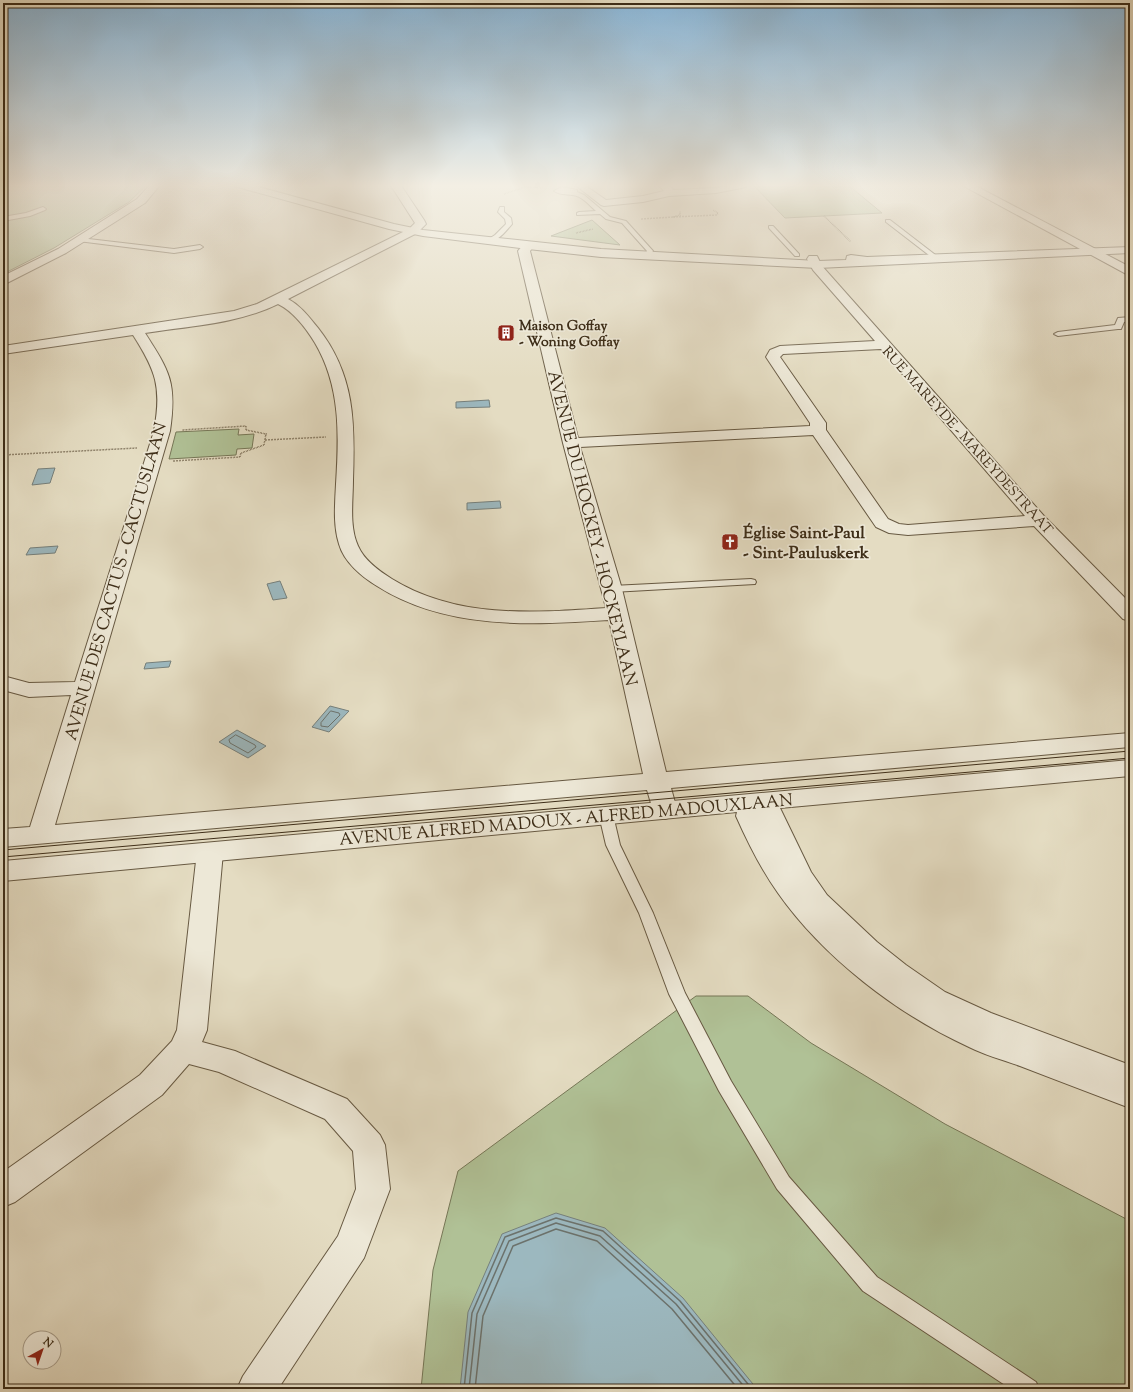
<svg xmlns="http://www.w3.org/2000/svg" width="1133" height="1392" font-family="'Sorts Mill Goudy',serif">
<rect width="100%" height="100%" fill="#e4dcc2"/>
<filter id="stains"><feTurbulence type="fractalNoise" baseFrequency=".005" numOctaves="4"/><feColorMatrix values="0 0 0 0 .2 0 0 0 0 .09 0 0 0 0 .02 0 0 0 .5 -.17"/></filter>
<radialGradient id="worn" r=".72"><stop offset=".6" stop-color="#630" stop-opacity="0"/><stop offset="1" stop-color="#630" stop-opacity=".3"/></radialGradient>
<g fill="#b0c196" stroke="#767757">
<path d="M3,184h145l-19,18 -75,46 -51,26z"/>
<path d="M752,184h95l35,29 -97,5z"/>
<path d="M592,220l28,25 -69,-9z"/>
<path d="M239,429l-1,6 16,-1 -2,14 -15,1 -1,6 -67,4 7,-27z"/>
<path d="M696,996h52l63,47 134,81 185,97v168h-709l12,-119 25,-99z"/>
</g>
<g fill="#9cb8bf" stroke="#76807c">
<path d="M489,400l1,7 -34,1v-6z"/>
<path d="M55,468l-5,15 -18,2 6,-16z"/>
<path d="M500,501l1,7 -34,2v-7z"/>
<path d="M58,546l-3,7 -29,2 4,-7z"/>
<path d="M280,581l7,17 -14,2 -6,-16z"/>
<path d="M171,661l-2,6 -25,2 2,-6z"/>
<path d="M330,706l19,5 -20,21 -17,-5z"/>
<path d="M237,730l29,16 -18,12 -29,-16z"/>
<path d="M556,1213l49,15 78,70 74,91h-297l8,-77 34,-78z"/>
</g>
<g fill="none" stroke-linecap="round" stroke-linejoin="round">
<g stroke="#6c726c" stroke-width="1">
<path d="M331,711l8,2 1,2 -12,12 -7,-1v-3z"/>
<path d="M236,735l19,10 1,2 -8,6 -18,-10 -1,-3z"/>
</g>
<g stroke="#6c726c" stroke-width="1.5">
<path d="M464,1389l8,-76 33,-76 51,-19 47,13 77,70 72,88"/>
<path d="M469,1389l8,-75 32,-73 47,-18 44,13 76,68 70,85"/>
<path d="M475,1389l8,-73 30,-70 43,-17 41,12 75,68 66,80"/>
</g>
<g stroke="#675942" stroke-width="2">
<g id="service">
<path d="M562,187l15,3v2l7,3 26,22 16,4 27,30 -4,7h-4l-1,-1 3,-6 -25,-28 -16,-4 -6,-5 -23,1v-2l2,-1 17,-1c-7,-6 -15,-16 -24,-16 -6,-1 -12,0 -18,-4z"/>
<path d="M43,207l3,2 -1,1 -15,6 -27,5v-4l23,-4z"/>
<path d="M500,207h4v5l7,6 1,6c-6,7 -15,19 -25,18v-2l8,-5 11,-11 -1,-5 -7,-7z"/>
<path d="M886,220h4l48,37v2h-4l-48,-37z"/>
<path d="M769,226h4l26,28v2h-4l-26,-28z"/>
<path d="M80,238l94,11 26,-4 3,2 -3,2 -26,4 -96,-12v-2z"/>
<path d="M1130,317v4l-6,1 -3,7h-3l-60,7 -4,-2 4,-2 57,-7 3,-7z"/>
<path d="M751,579l4,1 1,2 -1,2 -143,8 -5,-3 5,-3z"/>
<path d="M606,810l5,2 2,3 7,30 33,68 32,80 46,88 58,96 88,100 159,105 3,7h-28l-148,-98 -86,-102 -58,-98 -50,-97 -30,-81 -33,-68 -7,-30 2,-3z"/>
</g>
</g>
<g stroke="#675942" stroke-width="2">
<path id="pedestrian" d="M574,184h9l23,16 37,-4 21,-5 -6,-7c6,0 13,-1 15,6l43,-2 22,-4 9,1 -1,2 -30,6 -47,3 -26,6 -39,4 -3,-1z"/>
</g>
<g stroke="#675942" stroke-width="2">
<g id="minor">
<path d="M151,184h10l-16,19 -79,50 -63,32v-9l55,-27 79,-50z"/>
<path d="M390,184h10l24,36 2,4 -9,9 -129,66c13,7 21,18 30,29 37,47 37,95 35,152 0,21 -4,46 5,66 6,14 21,25 34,33 65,40 142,34 214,29l-43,-165 -45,-192 6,-7h8l2,2 -4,5 48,187 232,-12v-3l-44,-66 4,-7 10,-4 95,-5 -62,-71 -6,-11 2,-3h8l5,10 222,250 86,87v18l-7,-2 -89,-93 -126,9 -19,-2 -13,-6 -63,-92 -233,12 42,142 44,183 464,-39v14l-459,41 6,22 -3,6 -9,3 -9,-3 -3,-6 -6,-20 -644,57v-18l27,-2 41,-132 -42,2 -26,-7v-14l26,7 46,-1 79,-251c8,-44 2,-60 -21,-96l-130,19v-8l231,-35 23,-7 152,-75 6,-6zM278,304c16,8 28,24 37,39 26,44 24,92 21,141 -1,20 -3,41 3,60 5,18 23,33 38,42 69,44 153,39 232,34l34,154 -588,51 115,-394c7,-48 0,-59 -25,-98 44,-7 93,-9 133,-29zM881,349l144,167 -117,9 -9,-1 -11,-5 -62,-89v-7l-46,-66 3,-3z"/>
<path d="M960,184h12l158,83v9z"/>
<path d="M210,843l9,2 4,7 -16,178 -5,12 33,9 112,48 33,36 5,10 5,44 -26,69 -86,131h-41l6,-13 95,-140 18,-47 -3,-38 -28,-32 -106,-47 -30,-8 -27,31 -147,107 -12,5v-35l137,-97 32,-34 5,-11 20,-178 4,-7z"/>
</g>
</g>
<g stroke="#675942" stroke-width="2">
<g id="tertiary">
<path d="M233,184h15l146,40 29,6 178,19 217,12 28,-1 1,-4 4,-1 16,2 263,-10v6l-312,15 -217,-11 -73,-8 -105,-13 -34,-7 -155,-43z"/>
<path d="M1130,760v16l-350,32 31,64 16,23 50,47 29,23 39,27 46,21 139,52v43c-37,-14 -74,-28 -110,-42 -17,-6 -35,-11 -51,-19 -72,-33 -146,-90 -191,-154 -17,-24 -30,-50 -42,-77l1,-4 -734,69v-20z"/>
</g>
</g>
<g stroke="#3d2d18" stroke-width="1.5" stroke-dasharray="0.5 1" stroke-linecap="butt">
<path d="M504,194l21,-7 18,1"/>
<path d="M824,216l27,26"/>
<path d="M673,217l44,-2 1,-2 -5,-3"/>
<path d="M641,219l32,-2 7,-2v-4"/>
<path d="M576,233l17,-4"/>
<path d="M265,440l61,-3"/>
<path d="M3,455l134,-7"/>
<path d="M173,461l67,-4 1,-4 23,-8 2,-11 -20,-4v-4l-64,4"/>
</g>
<use href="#service" fill="#ede8d7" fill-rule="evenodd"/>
<use href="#pedestrian" fill="#ede8d7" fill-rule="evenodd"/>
<use href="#minor" fill="#ede8d7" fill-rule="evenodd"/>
<use href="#tertiary" fill="#ede8d7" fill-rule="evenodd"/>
<g stroke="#3d2d18" stroke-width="1">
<path d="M3,850l1127,-99"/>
<path d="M3,857l1127,-99"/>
</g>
</g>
<linearGradient id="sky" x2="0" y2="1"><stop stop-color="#89b6d8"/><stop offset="0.49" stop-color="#f3efe4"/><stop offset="1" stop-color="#f3efe4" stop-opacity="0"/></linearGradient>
<rect width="1133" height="379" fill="url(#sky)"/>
<defs>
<g id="building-square" transform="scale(0.9)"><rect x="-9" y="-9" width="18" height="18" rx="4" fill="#8f2418" stroke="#ede8d7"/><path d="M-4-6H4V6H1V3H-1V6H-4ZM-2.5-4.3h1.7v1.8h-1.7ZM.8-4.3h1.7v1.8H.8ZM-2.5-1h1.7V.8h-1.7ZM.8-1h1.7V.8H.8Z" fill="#fff"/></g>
<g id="church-square" transform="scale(0.9)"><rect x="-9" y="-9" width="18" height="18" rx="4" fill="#8f2418" stroke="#ede8d7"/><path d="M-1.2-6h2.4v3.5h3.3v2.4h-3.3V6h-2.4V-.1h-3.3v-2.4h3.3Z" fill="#fff"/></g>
</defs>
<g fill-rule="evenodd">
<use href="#building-square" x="506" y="333"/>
<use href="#church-square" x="730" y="542"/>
</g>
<g text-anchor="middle" stroke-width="3.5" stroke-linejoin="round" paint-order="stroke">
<g font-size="14" font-weight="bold" fill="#3d2d18" stroke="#ede8d7" text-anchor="start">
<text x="519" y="330">Maison Goffay<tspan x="519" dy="16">- Woning Goffay</tspan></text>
</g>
<g font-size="14" fill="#3d2d18" stroke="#ede8d7">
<text transform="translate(968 440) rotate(48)" y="5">RUE MAREYDE - MAREYDESTRAAT</text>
</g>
<g font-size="17" fill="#3d2d18" stroke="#ede8d7">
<text transform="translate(593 528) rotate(76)" y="6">AVENUE DU HOCKEY - HOCKEYLAAN</text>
<text transform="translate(115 581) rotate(-74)" y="6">AVENUE DES CACTUS - CACTUSLAAN</text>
<text transform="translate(566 819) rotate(-5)" y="6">AVENUE ALFRED MADOUX - ALFRED MADOUXLAAN</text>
</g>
<g font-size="17" font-weight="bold" fill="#3d2d18" stroke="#ede8d7" text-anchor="start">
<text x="743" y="538">Église Saint-Paul<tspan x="743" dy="20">- Sint-Pauluskerk</tspan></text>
</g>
</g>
<rect width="1133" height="1392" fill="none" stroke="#e4dcc2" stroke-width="16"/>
<rect x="4" y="4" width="1125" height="1384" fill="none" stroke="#3d2d18" stroke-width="2"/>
<rect x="8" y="8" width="1117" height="1376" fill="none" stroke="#3d2d18"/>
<g transform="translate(42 1350) rotate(40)"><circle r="19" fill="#ede8d7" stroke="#a79d8b"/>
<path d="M0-3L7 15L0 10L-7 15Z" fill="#8f2418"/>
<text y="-6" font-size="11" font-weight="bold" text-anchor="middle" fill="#3d2d18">N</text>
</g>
<rect width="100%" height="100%" filter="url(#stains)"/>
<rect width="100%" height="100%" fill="url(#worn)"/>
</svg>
